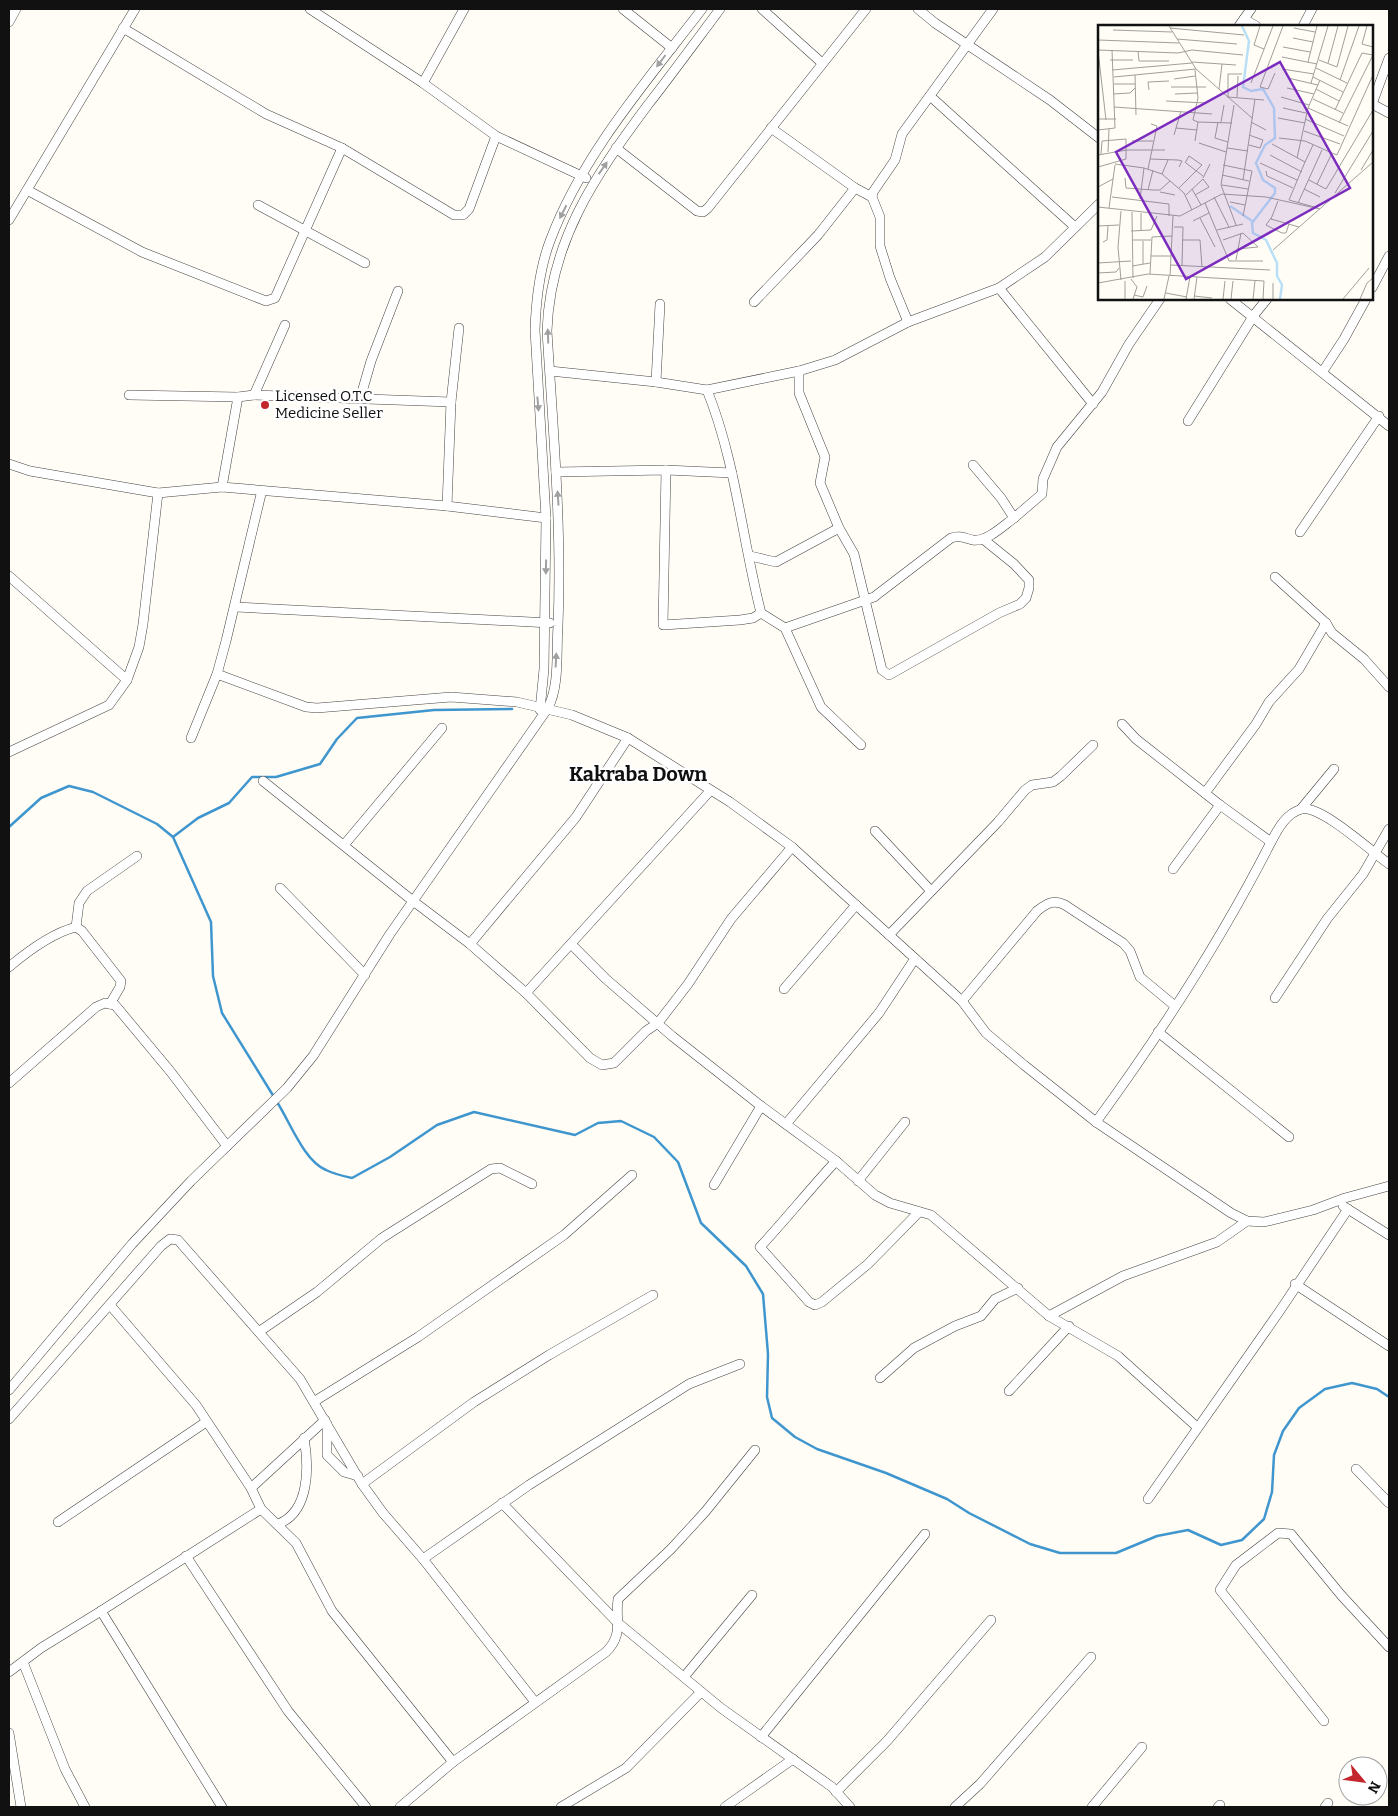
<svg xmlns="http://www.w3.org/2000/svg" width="1398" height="1816" font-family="Bitter,serif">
<rect width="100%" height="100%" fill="#fffdf5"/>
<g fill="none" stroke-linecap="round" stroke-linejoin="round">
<g stroke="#3f96cf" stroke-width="2.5">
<path d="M9,827l32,-29 28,-12 24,6 64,32 16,13 38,85 2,54 9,37 52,84"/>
<path d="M173,837l25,-19 31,-15 23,-26h24l44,-13 17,-25 20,-21 77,-8 78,-1"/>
<path d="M277,1102c13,20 27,59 49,68 8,4 17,6 26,8l38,-21 47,-32 37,-13 101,23 23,-12 23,-2 33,16 24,25 23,61 45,43 17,28 5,60 -1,43 5,21 23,19 22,12 69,24 61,26 22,14 61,31 30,9h56l41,-17 31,-6 33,15 21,-5 22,-21 8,-27 2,-37 9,-24 16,-23 26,-19 27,-6 25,6 12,8"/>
</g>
<g stroke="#444" stroke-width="10">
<g id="minor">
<path d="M310,9l113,74 73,53 90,42"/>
<path d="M623,9l49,39"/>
<path d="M762,9l60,54"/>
<path d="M918,9l17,14 115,77 49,38"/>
<path d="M1244,19l12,7"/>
<path d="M9,22l7,-13"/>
<path d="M1239,26l12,-17"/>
<path d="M1303,26l9,-17"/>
<path d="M123,28l143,86 76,34 112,67h9l6,-6 27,-73"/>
<path d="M423,83l41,-74"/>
<path d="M930,96l145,131"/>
<path d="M1372,104l17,-46"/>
<path d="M1372,104l17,9"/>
<path d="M771,128l84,60 17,9"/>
<path d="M616,148l81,63 6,1 5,-4 158,-199"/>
<path d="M27,190l115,62 124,49 9,-3 67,-150"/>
<path d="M258,205l107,58"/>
<path d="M9,220l126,-211"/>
<path d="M999,288l94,116"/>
<path d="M1372,288l17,-32"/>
<path d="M1230,299l159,127"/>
<path d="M754,302l64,-67 37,-47"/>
<path d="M908,322l-18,-44 -10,-32v-29l-8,-20 1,-5 22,-32 7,-26 91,-125"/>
<path d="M550,371l106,11 51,8 92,-19 36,-11 73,-38 91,-34 46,-31 54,-53"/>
<path d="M799,371v22l26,64 -5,26 19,45 15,26 28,116 7,5 110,-62 21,-9 6,-6 3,-10v-8l-15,-16 -31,-25"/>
<path d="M1323,371l21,-32 22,-40"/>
<path d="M656,382l4,-78"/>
<path d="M129,395l109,2 16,-2 197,7"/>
<path d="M254,395l31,-70"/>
<path d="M360,399l11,-38 27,-70"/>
<path d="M1188,421l66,-106 13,-16"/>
<path d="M9,464l21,7 128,22 64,-6 225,19 99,12"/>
<path d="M973,465l28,33 13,20 28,-24 1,-15 14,-32 45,-55 27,-48 31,-45"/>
<path d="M666,470l-3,155 77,-5 13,-2 8,-5c-19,-74 -25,-151 -54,-223"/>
<path d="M556,472l110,-2 66,3"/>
<path d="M222,487l16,-90"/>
<path d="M447,506l4,-104 8,-74"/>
<path d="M1300,532l79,-116"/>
<path d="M750,556l26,6 63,-34"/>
<path d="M9,576l118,104"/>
<path d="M1275,577l51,46 6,10 32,26 25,28"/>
<path d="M236,607l314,16"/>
<path d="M761,613l24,15 36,79 40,38"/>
<path d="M785,628l89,-31 77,-59c9,-3 13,0 22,2 14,2 31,-15 41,-22"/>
<path d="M217,674l89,33 11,1 134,-11 66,5 55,13 56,23 102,64 62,45 170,154 24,32 38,32 72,57 135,91 16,8 17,1 49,-12 32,-12 44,-12"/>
<path d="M540,710l4,-41 2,-151 -11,-188c1,-30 4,-60 15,-89 32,-86 97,-160 152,-232"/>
<path d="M1122,724l14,15 84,66 51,37c7,-13 15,-29 31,-33 19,-4 70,43 87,55"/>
<path d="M191,738l26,-64 9,-33 36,-151"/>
<path d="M9,752l100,-47 18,-25 12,-33 4,-23 15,-131"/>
<path d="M263,781l150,120 57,43 56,49 64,65 12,7 12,-2 32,-32 12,-8 30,-39 43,-65 61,-72"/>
<path d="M1205,793l51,-69 13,-22 30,-33 27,-46"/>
<path d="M1301,809l33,-40"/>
<path d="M875,831l56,60"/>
<path d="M344,845l98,-117"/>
<path d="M1173,869l47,-64"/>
<path d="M280,888l85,87"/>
<path d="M76,927l3,-24 8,-12 50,-35"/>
<path d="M889,935l109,-113 27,-32 7,-5 21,-3 8,-6 32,-31"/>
<path d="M470,944l106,-127 52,-79"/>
<path d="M571,944l35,35 66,57 89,70 75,55 39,34 15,8 41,12 118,101 69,40 79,71"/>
<path d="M9,967c19,-16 43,-34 67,-40l6,4 39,50 -1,6 -10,17"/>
<path d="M784,989l72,-84"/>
<path d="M526,993l184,-202"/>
<path d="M1275,998l52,-79 36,-45 26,-45"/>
<path d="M962,1001l75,-90c10,-8 17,-12 28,-6l58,38 7,8 10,26 35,29"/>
<path d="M1158,1032l131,105"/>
<path d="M9,1083l87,-76 9,-4 10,2 55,66 57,75"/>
<path d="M1096,1122c65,-89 125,-182 175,-280"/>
<path d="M786,1124l93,-111 35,-53"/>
<path d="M836,1161c-26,28 -50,58 -76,86l49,55 6,3 7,-3 46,-38 51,-52"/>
<path d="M858,1181l47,-59"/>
<path d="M714,1185l47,-79"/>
<path d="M1343,1206l46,29"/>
<path d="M1295,1284l94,62"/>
<path d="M110,1305l86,100 55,83 10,21 35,34 36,68 121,151"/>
<path d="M1049,1316l74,-40 94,-34 30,-21"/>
<path d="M260,1331l57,-39 65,-54 109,-69 9,-1 32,16"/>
<path d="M880,1378l34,-30 41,-22 26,-10 14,-17 23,-11"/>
<path d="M9,1390l123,-146 59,-63 96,-93 26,-32 77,-122 158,-226c12,-24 8,-56 10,-82 4,-99 -5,-197 -11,-295 3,-90 48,-155 100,-225 25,-32 49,-65 73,-97"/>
<path d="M1009,1391l60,-65"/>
<path d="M315,1401l103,-64 146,-102 68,-60"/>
<path d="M9,1419l152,-173 9,-7 8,1 122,139 62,105 21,29 40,46"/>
<path d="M327,1424v31l17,17 14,4"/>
<path d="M1356,1469l33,34"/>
<path d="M362,1484l112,-82 75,-47 104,-60"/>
<path d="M251,1488l74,-68"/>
<path d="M1148,1499l131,-187 69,-103"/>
<path d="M502,1503l115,119 104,86 111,79 18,20"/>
<path d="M58,1522l148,-100"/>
<path d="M278,1524c32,-12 31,-58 26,-86"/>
<path d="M186,1556l102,155 78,96"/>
<path d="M23,1662l42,107 20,38"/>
<path d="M9,1672l32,-24 60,-37"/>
<path d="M684,1677l68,-82"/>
<path d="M535,1702l-112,-143 106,-74 160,-101 51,-20"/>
<path d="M1324,1721l-104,-131 16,-25 42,-32 13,1 50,61 48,52"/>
<path d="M9,1733l12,74"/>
<path d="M761,1737l164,-203"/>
<path d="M836,1792l51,-51 104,-121"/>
<path d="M222,1807l-121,-196 160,-102"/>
<path d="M400,1807l53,-45 153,-110c18,-18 9,-32 12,-53l53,-50 34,-37 50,-62"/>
<path d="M561,1807l65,-39 75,-76"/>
<path d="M725,1807l68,-48"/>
<path d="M955,1807l25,-23 111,-127"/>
<path d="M1092,1807l50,-60"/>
<path d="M1218,1807l2,-2"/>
<path d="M1325,1807l3,-4"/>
</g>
</g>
<use href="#minor" stroke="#fff" stroke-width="9"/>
</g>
<defs><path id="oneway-solid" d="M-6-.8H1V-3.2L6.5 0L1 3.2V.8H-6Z" transform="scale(1.25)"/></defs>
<g fill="#a0a0a0">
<use href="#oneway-solid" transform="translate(661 61) rotate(127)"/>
<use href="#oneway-solid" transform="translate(603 168) rotate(-55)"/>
<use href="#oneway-solid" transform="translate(563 212) rotate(117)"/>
<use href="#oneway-solid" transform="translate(548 336) rotate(-92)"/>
<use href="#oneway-solid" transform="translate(538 404) rotate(85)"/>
<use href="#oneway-solid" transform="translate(558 498) rotate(-94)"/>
<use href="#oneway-solid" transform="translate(546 567) rotate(91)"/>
<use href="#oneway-solid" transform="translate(556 660) rotate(-87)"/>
</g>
<circle fill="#c4262e" stroke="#fff" stroke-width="2" cx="265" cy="405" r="5"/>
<g text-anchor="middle" stroke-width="5" stroke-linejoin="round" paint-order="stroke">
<g font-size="15" fill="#111" stroke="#fff" text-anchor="start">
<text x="275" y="401">Licensed O.T.C<tspan x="275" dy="17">Medicine Seller</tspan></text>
</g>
<g font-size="20" font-weight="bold" fill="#111" stroke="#fff">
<text x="638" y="781">Kakraba Down</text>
</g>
</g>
<g transform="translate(1098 25)">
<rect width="275" height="275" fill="#fffdf5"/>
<path fill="none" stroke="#b9e0f7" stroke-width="2.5" d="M144,1l7,15 -6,46 8,4 12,-2 11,19 1,30 -10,7 -9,18 7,17 12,8v5l-23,30 1,10 13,7 11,23v13l5,9 -2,14M132,181l22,15"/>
<path fill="none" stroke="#a09f9a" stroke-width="1" d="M71,1l27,43 56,49M162,1l-6,19 10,4M269,1l-5,18 11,3M72,3l74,7M196,3l21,4M15,5l59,2M195,13l20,4M79,14l60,5M0,15l81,3M185,22l27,5M0,25l80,3 14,-3 51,5M0,26l8,69M40,26l1,10h30M184,32l35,7M12,35h23M221,35l18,7 11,-41M94,37l44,3M210,37l9,-36M230,38l10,-37M218,43l31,15M184,44l32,5M14,45l80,-7M97,45l3,28 -5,22 5,2 -3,19M177,48l-7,16 -8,-2 23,-61M37,50l1,40M16,52l82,-8M215,52l30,15M190,53l30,7M76,54l21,-3M222,55l-12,28 40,18M242,55l19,-54M153,58l22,-57M213,58l17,-57M16,59h21M73,62h35M189,63l27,6M121,64l3,-25M218,64l23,12M51,65l-1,-8 21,-1M15,69l17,-1 5,-5M77,69l22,-1M130,72l36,3M139,72l1,-21M183,72l28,8M130,73v-24h14M215,74l30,14M68,76l40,2M136,80l-13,80 15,40M16,82l98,7M185,83l23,5M237,85l27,-57 11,2M180,93l27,5M0,94h18M207,94l39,17M100,97l34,1M120,97l-3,16 13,4M123,97l3,-17M153,97l15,8M241,98l34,-68M78,103l21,2M0,105l17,-2 -3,-78M206,106l36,13M76,110l7,-24M181,113l26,3 27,12M34,116h21M101,118l27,9M174,119l33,18 8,-17M151,120l11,3 3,-8 -14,-5M129,123l21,3M10,127l1,-23M0,130l29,-5h38M172,130l32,17M199,133l11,-50M52,134l28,1 4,1 -3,6M207,137l-16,38 29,8M88,138l17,13M162,138l37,17M17,139l29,4 18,6 22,19 8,17M125,140l29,6 -9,45M0,142l28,-8v-20l-24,2 -1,13M50,144l9,-43 -6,-2M263,145l12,-20M168,146l1,5 26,12M64,149l6,-14M124,150l27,6M27,153l1,10 27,2h7l10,-9M105,153l7,-14M145,155l12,-81M211,155l17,9 47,-79M219,159l15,-31 5,2 36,-80M124,160l26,4M0,162l15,-8M81,163l23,-23 -13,-9 -4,7M94,164l9,16M206,164l16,8M50,165l5,-20M62,167l15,3M237,168l38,-62M88,170l17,-16 6,8 -14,8M14,172l57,7v12M116,172l15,30M42,174l4,-31M180,176l-7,18 28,8M132,177l15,3M107,178l24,58h34M200,178l24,-53M0,182l82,9 42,-22 44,3 54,12M11,183l6,-43M34,187l1,66M102,193l15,29M173,193l-5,7 16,8h4l3,-9M95,196l16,-8M0,201l21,-1M76,202h9l-1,39M119,205l26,-6M33,206l20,-1 6,-14M43,206v-18M34,215h19M84,215h18l2,27M125,215l20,-7 15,14 -21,2M45,216v23M5,217l4,-2 1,-14M175,225l100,-88M53,231h20M138,235l5,-27M0,238l33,-2M73,240l99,5M34,241l18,-3M0,248l18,-1 3,-4M52,249l2,-37 20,-1M72,251l3,-60M33,254l6,8 -4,12M23,255l-3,-33 3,-36M27,256v18M0,258l50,-9 116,7 -1,18M175,258v16M68,268l21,4M36,270l9,2 4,-11M96,271l18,2M66,274l5,-23M88,274l4,-22M96,274l3,-22M125,274l2,-18M133,274l2,-18M155,274l2,-18M245,274l26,-31M262,274l7,-16 6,-5"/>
<path fill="#7b2cbf" fill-opacity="0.15" stroke="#7b2cbf" stroke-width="2.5" d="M182,37l70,126 -164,91 -70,-127z"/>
<rect width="275" height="275" fill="none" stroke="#111" stroke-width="2.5"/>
</g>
<rect width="1398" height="1816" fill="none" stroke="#111111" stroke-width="20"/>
<g transform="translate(1363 1781) rotate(119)"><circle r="24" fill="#ffffff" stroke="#a0a0a0"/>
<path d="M0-4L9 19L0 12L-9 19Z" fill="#c4262e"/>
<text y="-8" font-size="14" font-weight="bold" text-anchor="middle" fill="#111111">N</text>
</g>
</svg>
